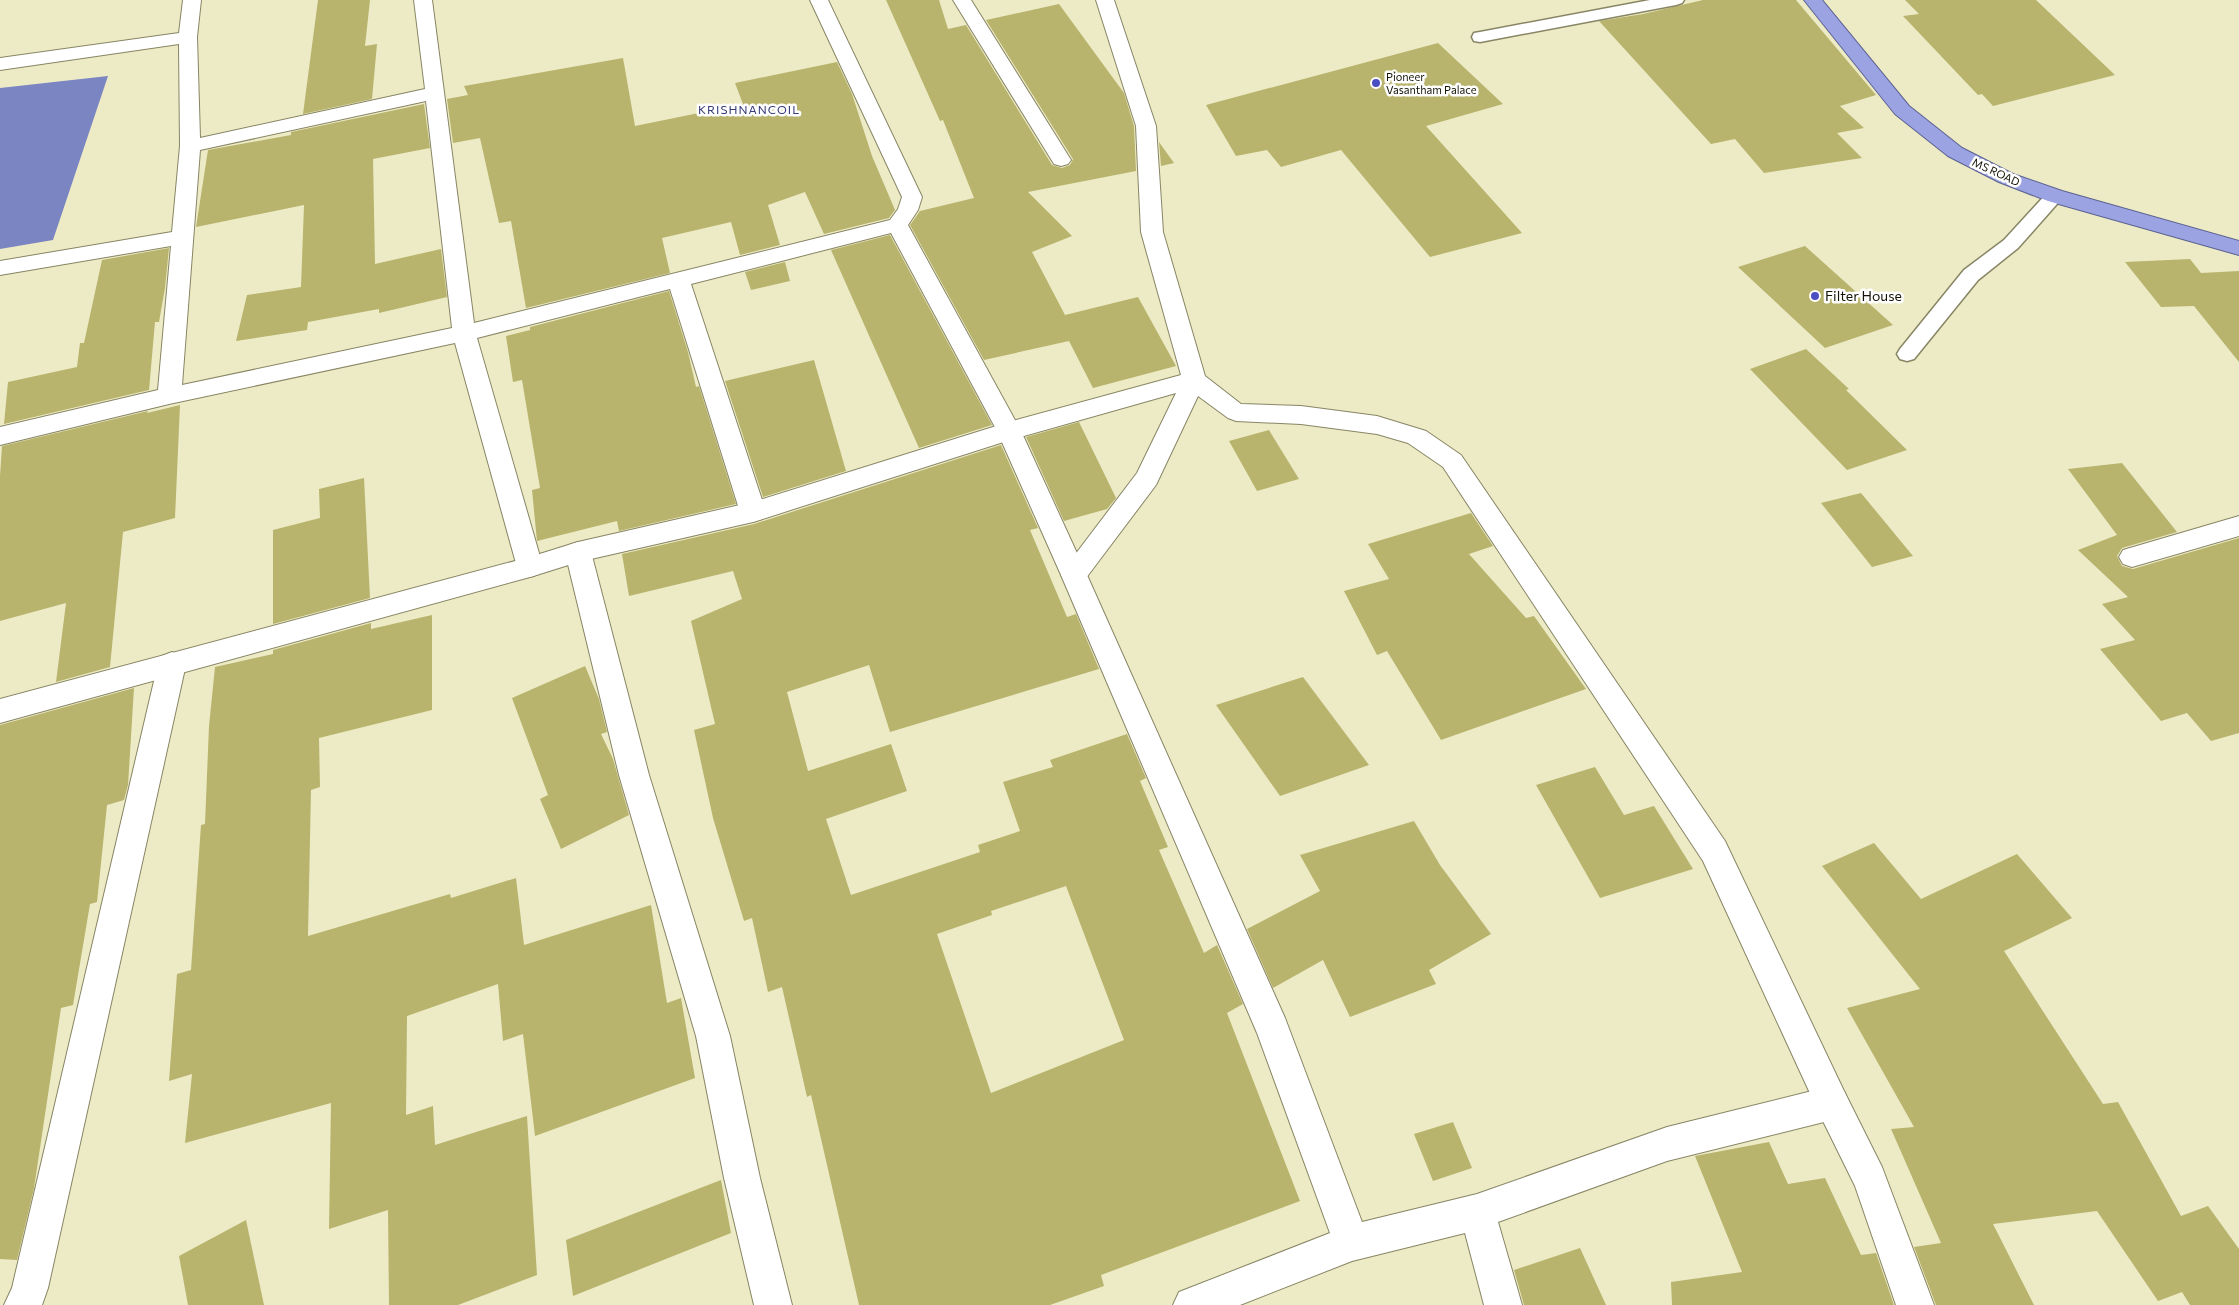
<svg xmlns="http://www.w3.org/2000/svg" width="2239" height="1305" font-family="Commissioner,sans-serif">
<rect width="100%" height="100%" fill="#edebc6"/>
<path fill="#7b85c1" d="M108,76l-55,164 -53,9v-161z"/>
<g fill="#b8b46d" fill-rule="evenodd">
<path d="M318,0h52l-5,46 12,-2 -5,55 -69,15z"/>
<path d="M886,0h53l9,29 18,-4 86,140 10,3 8,-3 3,-6 -87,-139 73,-16 65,89 10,33 2,45 -108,21 44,44 -40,16 33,63 73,-18 38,69 -83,22 -24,-47 -85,19 -74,-135 10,-14 54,-13 -31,-78 -3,1z"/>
<path d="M1703,0h93l80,95 -36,11 24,22 -27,5 25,25 -98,15 -29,-34 -24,5 -112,-123 44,-7z"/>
<path d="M1905,0h131l79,75 -122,31 -11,-12 -4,1 -75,-79 16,-2z"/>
<path d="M1438,43l65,61 -77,22 96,107 -92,24 -89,-107 -60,17 -14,-17 -31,6 -30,-51z"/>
<path d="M623,58l12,68 108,-22 -8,-21 102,-21 15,32 20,62 23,54 -6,8 -65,16 -19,-42 -37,13 12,40 -40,10 -9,-33 -69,16 8,35 -144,35 -15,-87 -12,2 -19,-85 -27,5 -6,-44 21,-4 -4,-9z"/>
<path d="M424,104l6,44 -57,11 2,105 66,-15 6,48 -68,16v-4l-71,13 -1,8 -71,11 11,-46 54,-8 3,-82 -108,22 12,-77 83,-15v-3z"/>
<path d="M1159,142l15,21 -13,3z"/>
<path d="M890,235l102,190 -73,23 -88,-198z"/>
<path d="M1805,246l88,79 -68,23 -87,-81z"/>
<path d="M169,248l-4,40 -6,34h-4l-6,68 -145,34 4,-42 69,-15 3,-24h4l18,-83z"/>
<path d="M2190,259l11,14 38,-2v91l-45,-56 -33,1 -36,-45z"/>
<path d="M785,262l5,19 -39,9 -6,-18z"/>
<path d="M669,291l19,61 8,35 3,-1 37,118 -117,27 -2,-10 -80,20 -5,-51 8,-2 -18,-108 -9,2 -7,-46 24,-6v-3z"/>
<path d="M1806,349l43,40 -3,1 61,60 -60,20 -97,-101z"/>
<path d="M814,360l32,111 -83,26 -38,-116z"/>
<path d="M180,405l-5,113 -52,14 -13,135 -54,15 10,-79 -66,18v-145l2,-30 146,-35 -1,2z"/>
<path d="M1079,422l37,76 -9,11 -43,12 -38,-84z"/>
<path d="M1269,430l30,49 -42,12 -28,-50z"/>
<path d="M1001,445l37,83 -8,2 37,87 9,-3 23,55 -209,63 -21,-67 -82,27 21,79 83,-27 16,47 -81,28 25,76 129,-43 -2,-7 42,-14 -17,-49 50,-15 -3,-7 77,-26 19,44 -6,3 28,66 -9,3 45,103 13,-8 26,59 -16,9 73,188 -199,74 3,11 -54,19h-191l-48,-210 -4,2 -25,-110 -14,5 -16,-74 -8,3 -31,-103 -19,-88 21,-6 -24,-103 51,-22 -9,-28 -104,25 -7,-42 132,-30zM1066,886l58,154 -133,53 -54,-159 55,-19 -1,-4z"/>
<path d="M2122,463l55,69 -55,16 -5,8 5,10 11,3 106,-31v195l-28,8 -24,-28 -26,8 -61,-72 35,-9 -33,-36 26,-7 -50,-47 39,-15 -49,-66z"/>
<path d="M364,478l6,120 -97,26v-94l47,-12 -1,-29z"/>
<path d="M1861,493l52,63 -41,11 -51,-64z"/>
<path d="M1471,513l22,33 -24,8 57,64 8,-2 52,73 -145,51 -54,-89 -10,4 -33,-64 45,-12 -21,-35z"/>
<path d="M432,615v95l-113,28 1,49 -9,3 -3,146 142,-42 1,4 65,-20 8,67 127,-40 16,98 14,-5 14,80 -160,58 -12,-102 -20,7 -5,-57 -91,32 -1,99 27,-9 2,39 92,-29 10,159 -79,30h-69l-1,-95 -59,19 2,-126 -146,40 7,-69 -23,7 8,-107 14,-4 10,-145 4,-1 4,-98 6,-59 58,-13v-4l98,-27v6z"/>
<path d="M585,666l14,33 8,33 -6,2 12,25 16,56 -68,34 -21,-50 8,-4 -36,-97z"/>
<path d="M1303,677l66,88 -89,31 -64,-91z"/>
<path d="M134,688l-6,97 -4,15 -17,5 -10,97 -7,2 -17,101 -12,3 -27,180 -17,72 -17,-1v-534z"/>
<path d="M1595,767l29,48 30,-9 39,63 -93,29 -64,-113z"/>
<path d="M1414,821l26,44 51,69 -62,36 7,14 -86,33 -27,-57 -50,28 -26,-59 73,-38 -20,-36z"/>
<path d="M1874,843l47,56 96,-45 55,64 -68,33 99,153 15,-2 63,114 27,-10 31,43v56h-49l-8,-13 -24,9 -61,-90 -104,13 41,81h-98l-22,-58 27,-4 -50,-114 23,-2 -67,-119 73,-19 -98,-123z"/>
<path d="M1453,1122l19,46 -39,13 -19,-47z"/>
<path d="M1769,1142l19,42 37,-6 36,77 15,-2 18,52h-222l-1,-23 71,-10 -47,-116z"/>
<path d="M721,1180l10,53 -158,63 -7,-56z"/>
<path d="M246,1220l18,85h-76l-9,-49z"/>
<path d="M1580,1248l26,57h-82l-10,-35z"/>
</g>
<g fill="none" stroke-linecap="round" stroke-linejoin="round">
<g stroke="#878564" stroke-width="3">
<g id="service">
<path d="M1650,0h34l-2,3 -6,2 -196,37 -6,-1 -2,-4 2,-4 6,-1z"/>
<path d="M2055,190l7,2 2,4 -46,52 -40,32 -64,79 -7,2 -7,-2 -3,-5 3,-5 64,-79 40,-30 44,-48z"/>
</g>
</g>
<g stroke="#878564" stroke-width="2">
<g id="minor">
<path d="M183,0h18l-4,37 3,101 225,-49 -11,-89h18l42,323 416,-103 8,-11 4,-12 -92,-197h18l94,197 -4,13 -10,15 113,206 66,144 198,443 77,204 115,-28 190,-67 165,-41 12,5 5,12 -5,12 -12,5 -165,41 -169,61 24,83h-38l-19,-72 -113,28 -112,44h-67l6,-13 151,-59 -73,-200 -196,-458 -64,-144 -106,-198 -200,51 75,228 -4,7 -9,3 -9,-3 -4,-7 -70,-223 -193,49 66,229 -4,7 -9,3 -9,-3 -4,-7 -62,-224 -286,61 -169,41v-18l158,-37 13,-144 -171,29v-14l172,-29 8,-86 -1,-102 -179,26v-12l179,-25zM426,101l26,227 -270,57 18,-235z"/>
<path d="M953,0h18l100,160 -3,4 -7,2 -7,-2z"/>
<path d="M2239,516v20l-107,31 -9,-3 -4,-7 4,-7z"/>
<path d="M578,542l9,3 4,7 58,223 81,261 30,142 32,127h-38l-30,-127 -28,-142 -77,-261 -54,-223 4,-7z"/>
<path d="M172,652l10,4 4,8 -138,624 -6,17h-38l8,-17 146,-624 4,-8z"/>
</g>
</g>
<g stroke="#878564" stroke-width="2">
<path id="tertiary" d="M1096,0h18l42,126 7,106 42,144 36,28 60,2 76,10 49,15 35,24 264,386 119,250 38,76 52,138h-38l-41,-119 -35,-71 -117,-254 -260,-394 -35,-24 -31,-9 -76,-10 -65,-3 -8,-3 -30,-22 -42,89 -73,97 -9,3 -9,-3 -4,-7 4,-7 72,-95 39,-80 -163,46 -260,83 -175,40 -48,15 -530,146v-24l530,-142 48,-15 175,-40 256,-80 172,-47 -40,-143 -5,-106z"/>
</g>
<g stroke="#5c6290" stroke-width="2">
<path id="trunk" d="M1804,0h18l87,106 53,42 51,26 49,17 177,50v14l-191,-54 -49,-19 -51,-26 -53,-42z"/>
</g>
<use href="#service" fill="#fff" fill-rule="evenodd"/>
<use href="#minor" fill="#fff" fill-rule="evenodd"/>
<use href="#tertiary" fill="#fff" fill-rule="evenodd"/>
<use href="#trunk" fill="#9ba3e2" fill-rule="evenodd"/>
</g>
<g fill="#4b4dc3" stroke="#fff" stroke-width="2">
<circle cx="1376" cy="83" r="5"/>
<circle cx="1815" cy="296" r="5"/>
</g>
<g text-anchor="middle" stroke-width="5" stroke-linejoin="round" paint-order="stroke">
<g font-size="11" fill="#151407" stroke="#fff" text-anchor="start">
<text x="1386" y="81">Pioneer<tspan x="1386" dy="13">Vasantham Palace</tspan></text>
</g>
<g font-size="11" fill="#151407" stroke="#fff">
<text transform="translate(1996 172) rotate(25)" y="4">MS ROAD</text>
</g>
<g font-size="12" letter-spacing="1" fill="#373c78" stroke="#fff">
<text x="749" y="114">KRISHNANCOIL</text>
</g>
<g font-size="14" fill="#151407" stroke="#fff" text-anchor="start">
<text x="1825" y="301">Filter House</text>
</g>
</g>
</svg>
